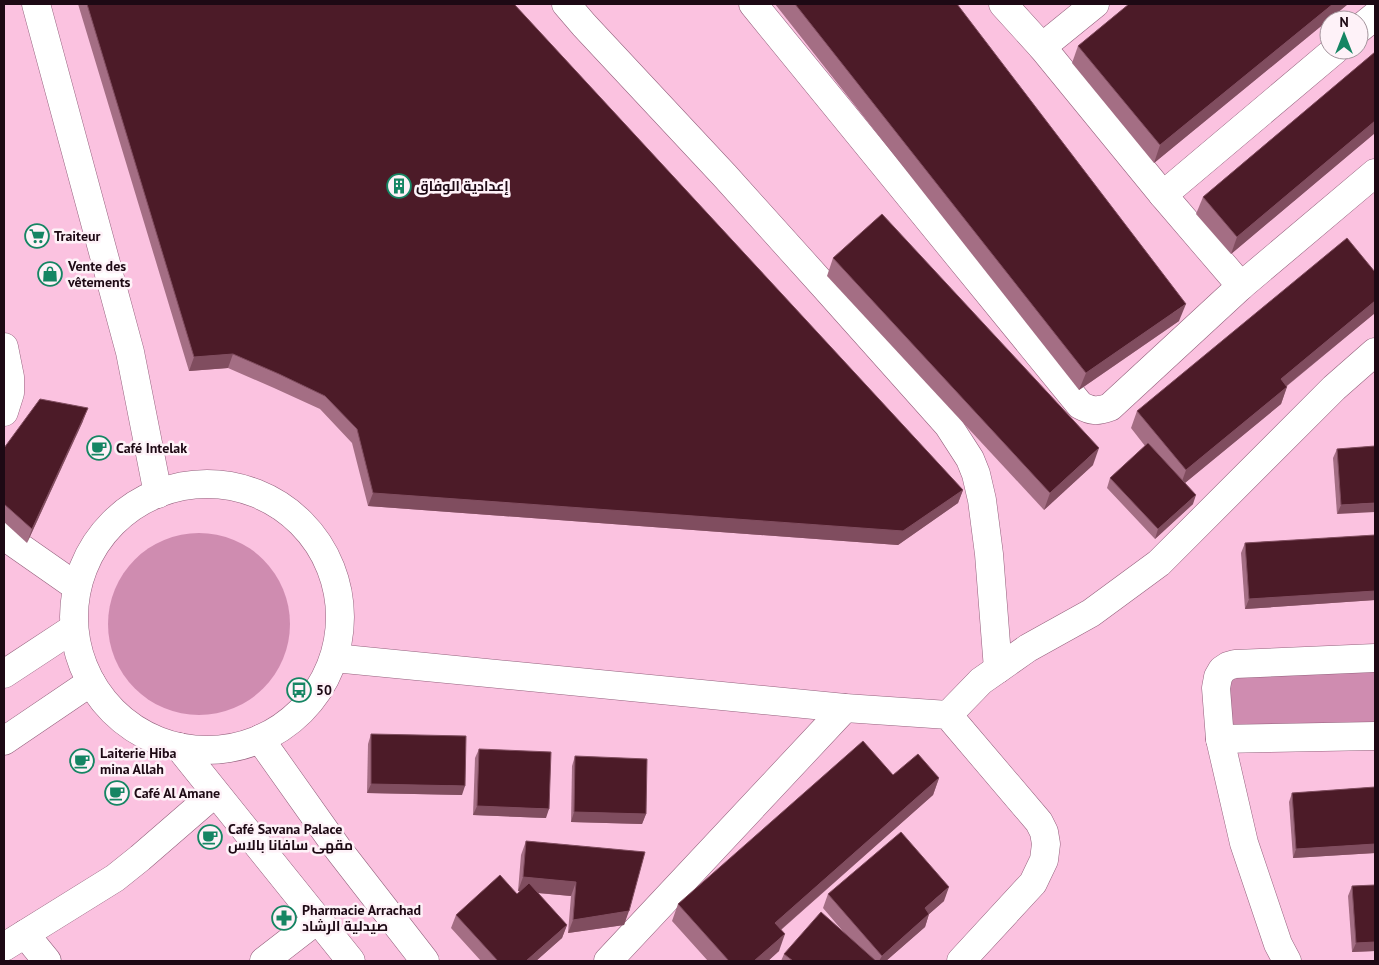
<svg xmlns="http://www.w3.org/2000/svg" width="1379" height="965" font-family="'PT Sans',Cairo,sans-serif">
<rect width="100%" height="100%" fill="#fbc2e0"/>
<g fill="#cf8cb0">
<circle cx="199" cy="624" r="91"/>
<path d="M1375,669v62h-146l-3,-55z"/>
</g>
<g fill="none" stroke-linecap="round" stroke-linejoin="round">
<g stroke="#94617d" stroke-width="29">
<g id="minor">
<path d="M36,4l94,348 28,142"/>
<path d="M566,4l18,21 141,151 99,110 124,139 22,34 6,15 6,26 7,54 9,115"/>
<path d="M753,4l327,401c11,6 17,7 30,2l131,-121 134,-113"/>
<path d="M1003,4l39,43 121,148 78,91"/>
<path d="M1359,29l16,-13"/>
<path d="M1042,47l53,-43"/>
<path d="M1163,195l172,-145"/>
<path d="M4,347l6,30v16l-6,19"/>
<circle cx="207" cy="617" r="133"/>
<path d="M4,536l73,51"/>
<path d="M334,658l511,50 103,7 91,107 5,10 2,12 -2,16 -11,23 -72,78"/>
<path d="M4,674l70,-46"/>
<path d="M948,715l33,-34 47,-33 63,-35 68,-50 175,-175 41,-36"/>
<path d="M260,739l78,110 87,112"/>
<path d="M1220,739l155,-3"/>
<path d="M4,741l87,-59"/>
<path d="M179,747l172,214"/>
<path d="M25,934l22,27"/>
<path d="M4,947l111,-69 25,-20 75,-65"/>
<path d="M264,961l53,-41"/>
<path d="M608,961l237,-253"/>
<path d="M1287,961l-9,-17 -34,-101 -24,-104 -4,-51 2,-11 4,-7 6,-4 7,-2 140,-6"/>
</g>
</g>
<use href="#minor" stroke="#fff" stroke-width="28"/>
</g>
<g fill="#a46e84">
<path d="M78,4h436l449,486 -5,13 -60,42 -530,-39 -16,-63 -32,-34 -46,-21 -46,-20 -39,3z"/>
<path d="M775,4h182l222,317 -100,69z"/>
<path d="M1129,4h219l-194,159 -82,-100 6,-17z"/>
<path d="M1375,52v81l-144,121 -35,-40 7,-17z"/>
<path d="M833,258l260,207 -49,45 -217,-234z"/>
<path d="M1375,272v41l-88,73 -6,18 -96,79 8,21 -38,35 -48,-51 3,-10 35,-32 -14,-18 6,-17z"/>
<path d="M83,421l-56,122 -23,-21v-74z"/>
<path d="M1375,446l-38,68 -4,-56 4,-9z"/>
<path d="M1375,535v65l-130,9 -4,-56 4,-10z"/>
<path d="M371,734l91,61 -95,-2 1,-49z"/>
<path d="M479,749l67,69 -73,-3 2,-57z"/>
<path d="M575,756l71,58 -4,10 -71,-2 1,-56z"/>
<path d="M893,775l46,3 -6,17 -152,135 -2,21 -11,10h-60l-36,-40 6,-17z"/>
<path d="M1375,787v66l-82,5 -4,-56 3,-9z"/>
<path d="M526,841l119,11 -21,73 -56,8 3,-37 -34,-3 30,32 -5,13 -26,23h-55l-30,-33 5,-13 61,-21 3,-3h-2l3,-36z"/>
<path d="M1375,885v66l-23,1 -4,-56 4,-10z"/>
<path d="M828,894l116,7 -15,13 -4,13 -39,34h-105l3,-7 63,-18 -24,-28z"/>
</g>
<g fill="#804d5f">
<path d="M1333,4h15l-194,159 6,-18z"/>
<path d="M1375,121v12l-144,121 6,-17z"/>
<path d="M1375,301v12l-101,83 7,-17z"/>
<path d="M1186,304l-7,17 -100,69 7,-17z"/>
<path d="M233,354l-5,14 -39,3 5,-14z"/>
<path d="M1287,387l-6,17 -101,83 6,-17z"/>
<path d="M88,408l-5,13 -56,122 5,-14z"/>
<path d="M1099,448l-6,17 -49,45 6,-17z"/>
<path d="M963,490l-5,13 -60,42 -530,-39 5,-13z"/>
<path d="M1196,495l-3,9 -38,35 3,-10z"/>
<path d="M1375,503v9l-38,2 4,-9z"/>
<path d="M1375,591v9l-130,9 4,-10z"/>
<path d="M939,778l-6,17 -164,145 6,-17z"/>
<path d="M371,784l94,2 -3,9 -95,-2z"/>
<path d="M477,806l72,3 -3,9 -73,-3z"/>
<path d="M574,812l72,2 -4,10 -71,-2z"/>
<path d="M1375,844v9l-82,5 3,-9z"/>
<path d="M523,877l53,5 -5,14 -53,-5z"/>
<path d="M949,887l-5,14 -24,21 5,-14z"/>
<path d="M629,911l-5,14 -56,8 5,-13z"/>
<path d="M929,914l-4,13 -39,34h-7l3,-5z"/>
<path d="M567,925l-5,13 -26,23h-10z"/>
<path d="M785,934l-6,17 -11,10h-14z"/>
<path d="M1375,942v9l-23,1 4,-9z"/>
</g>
<g fill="#4c1b28" stroke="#804d5f">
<path d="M87,4h427l449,486 -60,41 -530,-38 -16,-64 -32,-33 -46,-22 -46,-20 -39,3z"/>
<path d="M795,4h162l229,300 -100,69z"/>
<path d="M1129,4h204l-173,141 -82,-99z"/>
<path d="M1375,52v69l-138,116 -34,-40z"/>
<path d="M882,214l217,234 -49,45 -217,-235z"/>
<path d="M1347,238l28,34v29l-94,78 6,8 -101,83 -49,-59z"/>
<path d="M40,399l48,9 -56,121 -28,-25v-56z"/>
<path d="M1148,443l48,52 -38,34 -48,-51z"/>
<path d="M1375,446v57l-34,2 -4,-56z"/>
<path d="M1375,535v56l-126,8 -4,-56z"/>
<path d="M371,734l95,2 -1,50 -94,-2z"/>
<path d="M863,741l30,34 25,-21 21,24 -164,145 10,11 -31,27h-25l-51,-57z"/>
<path d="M479,749l72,3 -2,57 -72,-3z"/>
<path d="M575,756l72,3 -1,55 -72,-2z"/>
<path d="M1375,787v57l-79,5 -4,-56z"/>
<path d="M901,832l48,55 -24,21 4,6 -47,42 -54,-62z"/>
<path d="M526,841l119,11 -16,59 -56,9 3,-38 -53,-5z"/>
<path d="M500,875l17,19 12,-11 38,42 -41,36h-28l-42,-46z"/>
<path d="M1375,885v57l-19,1 -4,-57z"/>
<path d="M821,912l55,49h-83l-9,-7z"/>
</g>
<defs>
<g id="building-ring" transform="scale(1.25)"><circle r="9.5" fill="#fef2f8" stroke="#158563" stroke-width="1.5"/><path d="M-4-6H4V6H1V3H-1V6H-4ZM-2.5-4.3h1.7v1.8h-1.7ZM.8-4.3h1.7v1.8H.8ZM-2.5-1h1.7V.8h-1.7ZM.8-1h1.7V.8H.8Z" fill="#158563"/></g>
<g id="supermarket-ring" transform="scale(1.25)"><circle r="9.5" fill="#fef2f8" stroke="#158563" stroke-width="1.5"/><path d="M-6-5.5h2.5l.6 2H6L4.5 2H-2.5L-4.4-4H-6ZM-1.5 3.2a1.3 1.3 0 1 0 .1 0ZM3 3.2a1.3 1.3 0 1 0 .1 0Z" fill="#158563"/></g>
<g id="shop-ring" transform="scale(1.25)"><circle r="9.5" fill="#fef2f8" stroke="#158563" stroke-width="1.5"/><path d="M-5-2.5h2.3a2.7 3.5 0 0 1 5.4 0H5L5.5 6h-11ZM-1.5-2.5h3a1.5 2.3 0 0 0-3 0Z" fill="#158563"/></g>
<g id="cafe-ring" transform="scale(1.25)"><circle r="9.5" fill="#fef2f8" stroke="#158563" stroke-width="1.5"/><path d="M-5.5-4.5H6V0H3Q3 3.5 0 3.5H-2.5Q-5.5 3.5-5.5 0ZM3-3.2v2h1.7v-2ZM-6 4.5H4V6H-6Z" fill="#158563"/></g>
<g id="bus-ring" transform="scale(1.25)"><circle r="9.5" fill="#fef2f8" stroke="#158563" stroke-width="1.5"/><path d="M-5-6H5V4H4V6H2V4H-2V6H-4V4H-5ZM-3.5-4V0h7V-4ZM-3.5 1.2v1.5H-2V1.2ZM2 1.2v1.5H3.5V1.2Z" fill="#158563"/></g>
<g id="pharmacy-ring" transform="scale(1.25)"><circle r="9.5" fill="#fef2f8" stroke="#158563" stroke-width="1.5"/><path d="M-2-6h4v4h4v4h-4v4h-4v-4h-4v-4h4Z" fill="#158563"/></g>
</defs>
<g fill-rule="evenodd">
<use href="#building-ring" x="399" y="186"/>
<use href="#supermarket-ring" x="37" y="236"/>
<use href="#shop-ring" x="50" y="274"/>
<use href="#cafe-ring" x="99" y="448"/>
<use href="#bus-ring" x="299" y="690"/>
<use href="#cafe-ring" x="82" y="761"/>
<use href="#cafe-ring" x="117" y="793"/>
<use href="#cafe-ring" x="210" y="837"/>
<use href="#pharmacy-ring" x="284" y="918"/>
</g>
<g text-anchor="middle" stroke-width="5" stroke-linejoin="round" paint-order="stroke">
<g font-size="14" font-weight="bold" fill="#1d0914" stroke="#fef2f8" text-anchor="start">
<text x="416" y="191">إعدادية الوفاق</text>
<text x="54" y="241">Traiteur</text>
<text x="68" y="271">Vente des<tspan x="68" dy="16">vêtements</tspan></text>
<text x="116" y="453">Café Intelak</text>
<text x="316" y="695">50</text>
<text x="100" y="758">Laiterie Hiba<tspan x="100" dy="16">mina Allah</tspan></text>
<text x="134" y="798">Café Al Amane</text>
<text x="228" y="834">Café Savana Palace<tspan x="228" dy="16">مقهى سافانا بالاس</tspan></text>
<text x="302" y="915">Pharmacie Arrachad<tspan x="302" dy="16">صيدلية الرشاد</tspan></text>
</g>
</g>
<rect width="1379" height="965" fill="none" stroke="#1d0914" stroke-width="10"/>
<g transform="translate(1344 35)"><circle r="24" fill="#fef2f8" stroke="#a4959d"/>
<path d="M0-4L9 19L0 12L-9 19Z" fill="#158563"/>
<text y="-8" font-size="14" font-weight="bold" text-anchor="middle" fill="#1d0914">N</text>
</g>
</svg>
